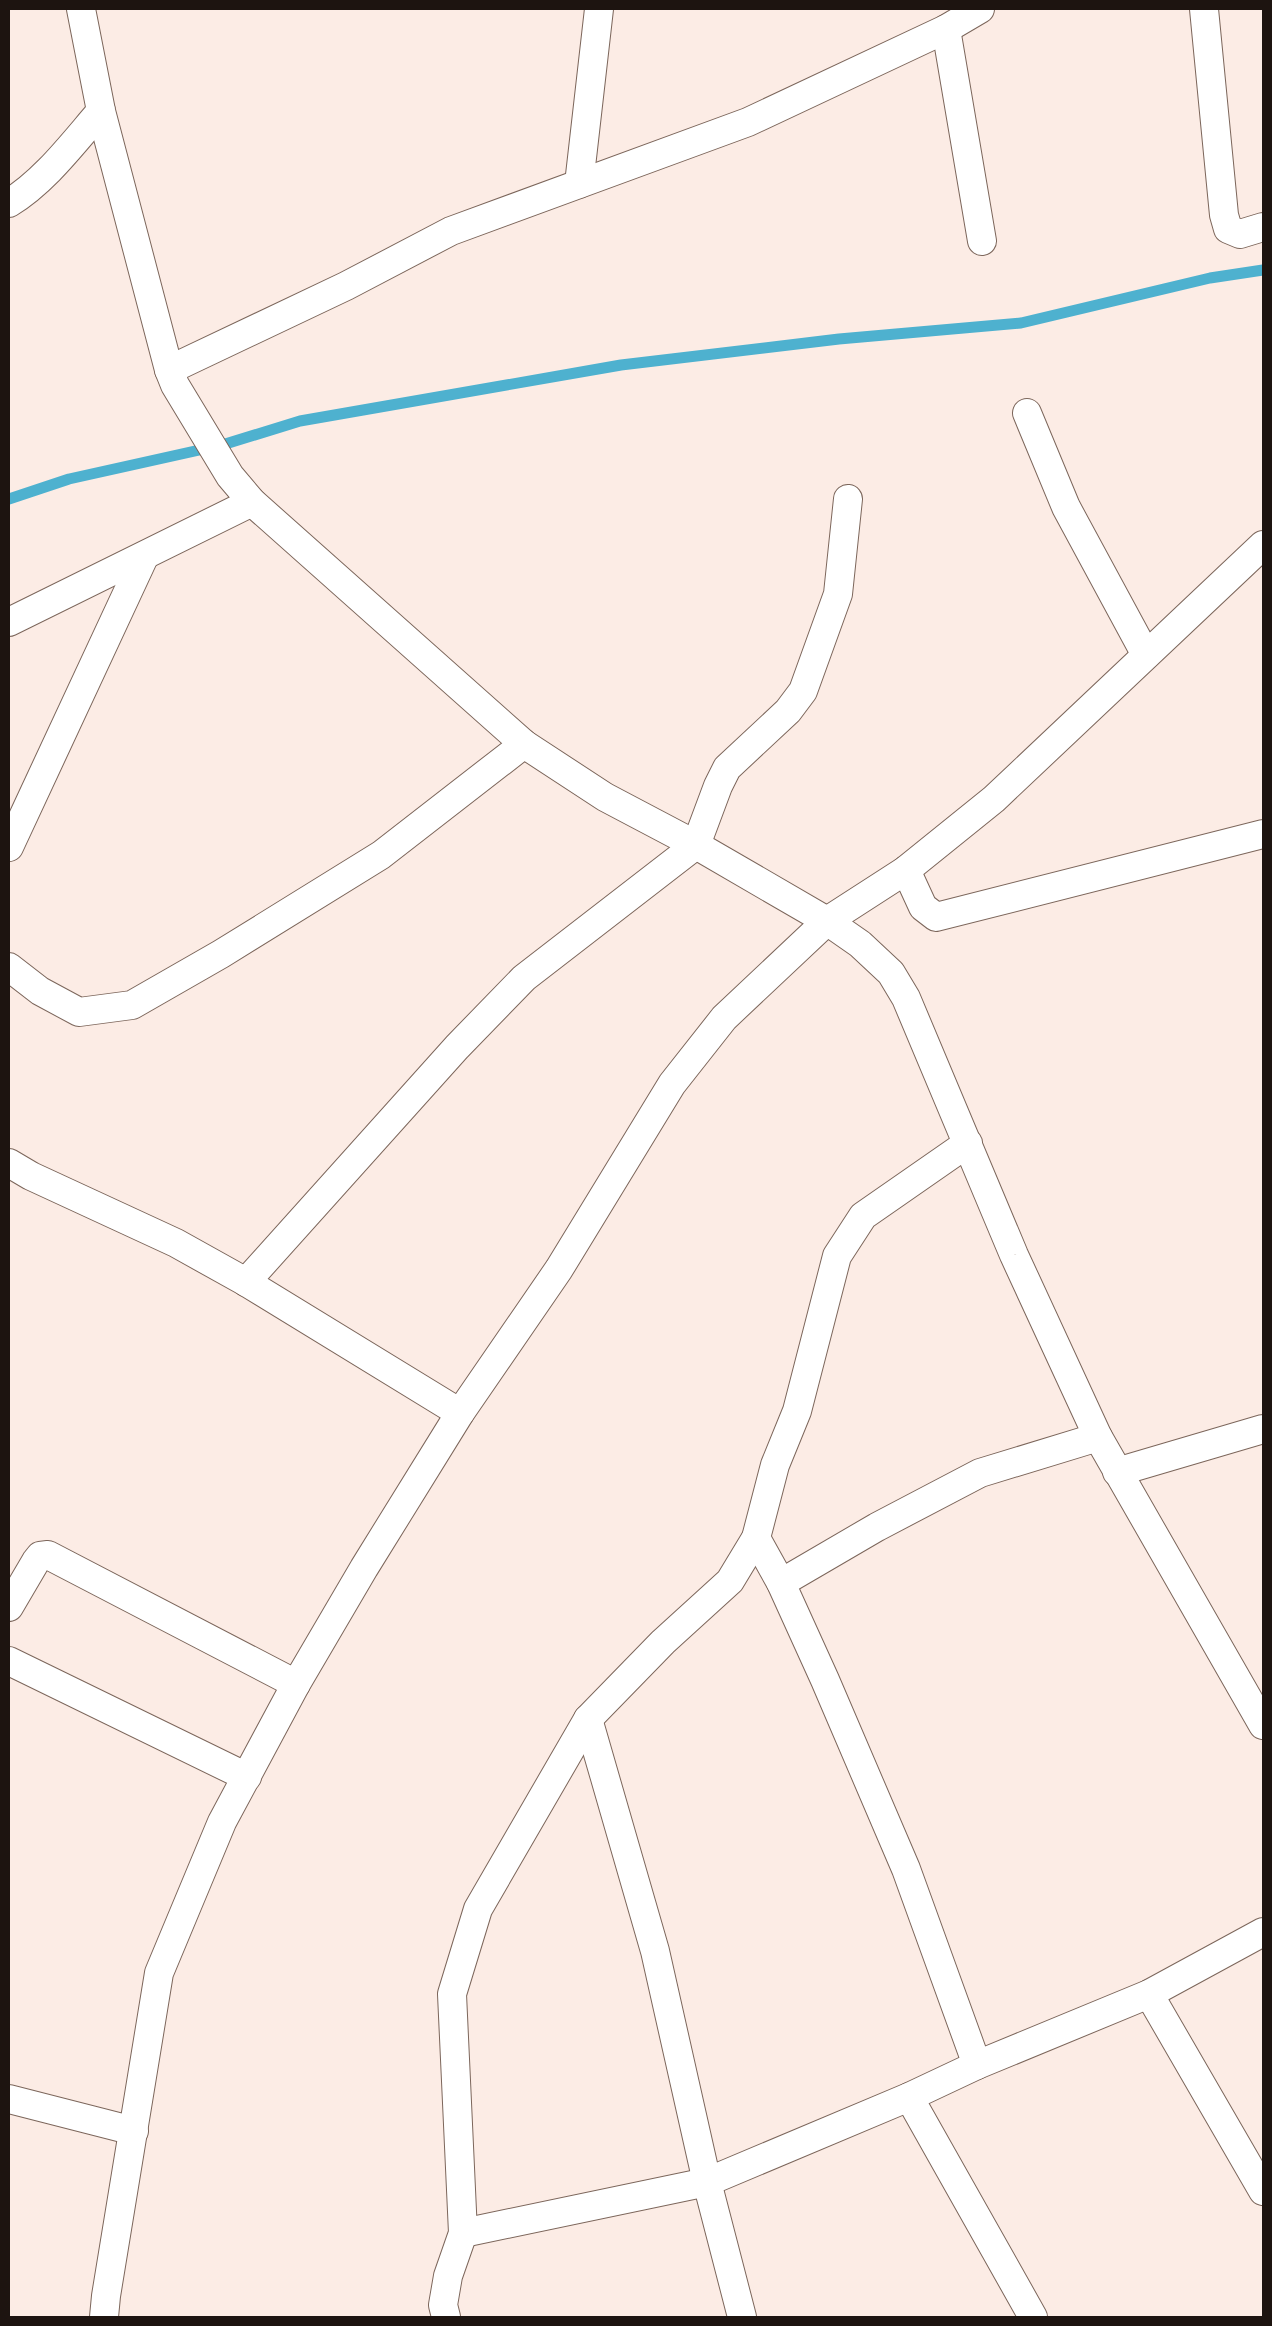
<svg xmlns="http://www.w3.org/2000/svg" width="1272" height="2326" font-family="Lato,sans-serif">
<rect width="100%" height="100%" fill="#fcece5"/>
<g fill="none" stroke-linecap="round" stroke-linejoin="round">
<path stroke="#4eb1cf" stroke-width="11" d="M9,499l60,-20 153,-34 78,-24 321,-56 218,-26 182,-16 189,-45 53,-8"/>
<g stroke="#7c665b" stroke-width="30">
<g id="minor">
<path d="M81,9l20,102 68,259 6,15 55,91 22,26 272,242 81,53 91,48 131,76 33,23 31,29 15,25 108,257 84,182 165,288"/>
<path d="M1204,9l20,206 4,14 12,5 23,-7"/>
<path d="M946,29l36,212"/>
<path d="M579,184l20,-175"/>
<path d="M9,203c36,-22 64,-60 92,-92"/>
<path d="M169,370l177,-84 105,-55 297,-109 198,-93 34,-20"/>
<path d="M1027,413l39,94 80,148"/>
<path d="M9,622l243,-120"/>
<path d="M9,847l135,-290"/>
<path d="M906,870l17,37 13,10 327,-83"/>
<path d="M9,967l31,24 39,21 53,-7 89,-51 160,-99 143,-111"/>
<path d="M968,1143l-105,73 -26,40 -40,155 -22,54 -19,73 25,45 44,97 81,189 71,196"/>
<path d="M9,1163l22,13 145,67 70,39 214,131"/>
<path d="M246,1282l211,-235 67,-69 172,-133 22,-59 9,-18 61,-57 15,-20 35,-97 10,-95"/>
<path d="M1117,1472l146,-43"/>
<path d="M781,1583l96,-56 103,-54 118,-36"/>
<path d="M9,1607l27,-46 4,-5 8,-1 248,129"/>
<path d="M9,1661l238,116"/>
<path d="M588,1719l67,232 52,231 35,135"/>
<path d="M1149,1994l114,197"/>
<path d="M909,2097l124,220"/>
<path d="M9,2099l125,32"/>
<path d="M463,2233l244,-51 202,-85 68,-32 172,-71 114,-62"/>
<path d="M104,2317l2,-21 53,-323 63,-151 74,-138 68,-116 96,-155 99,-144 113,-185 52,-66 103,-97 79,-51 88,-71 269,-254"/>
<path d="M446,2317l-3,-12 5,-29 15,-43 -11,-239 26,-85 110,-190 75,-77 67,-61 26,-43"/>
</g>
</g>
<use href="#minor" stroke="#fff" stroke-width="28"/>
</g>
<rect width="1272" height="2326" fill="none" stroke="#1d1410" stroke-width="20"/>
</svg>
